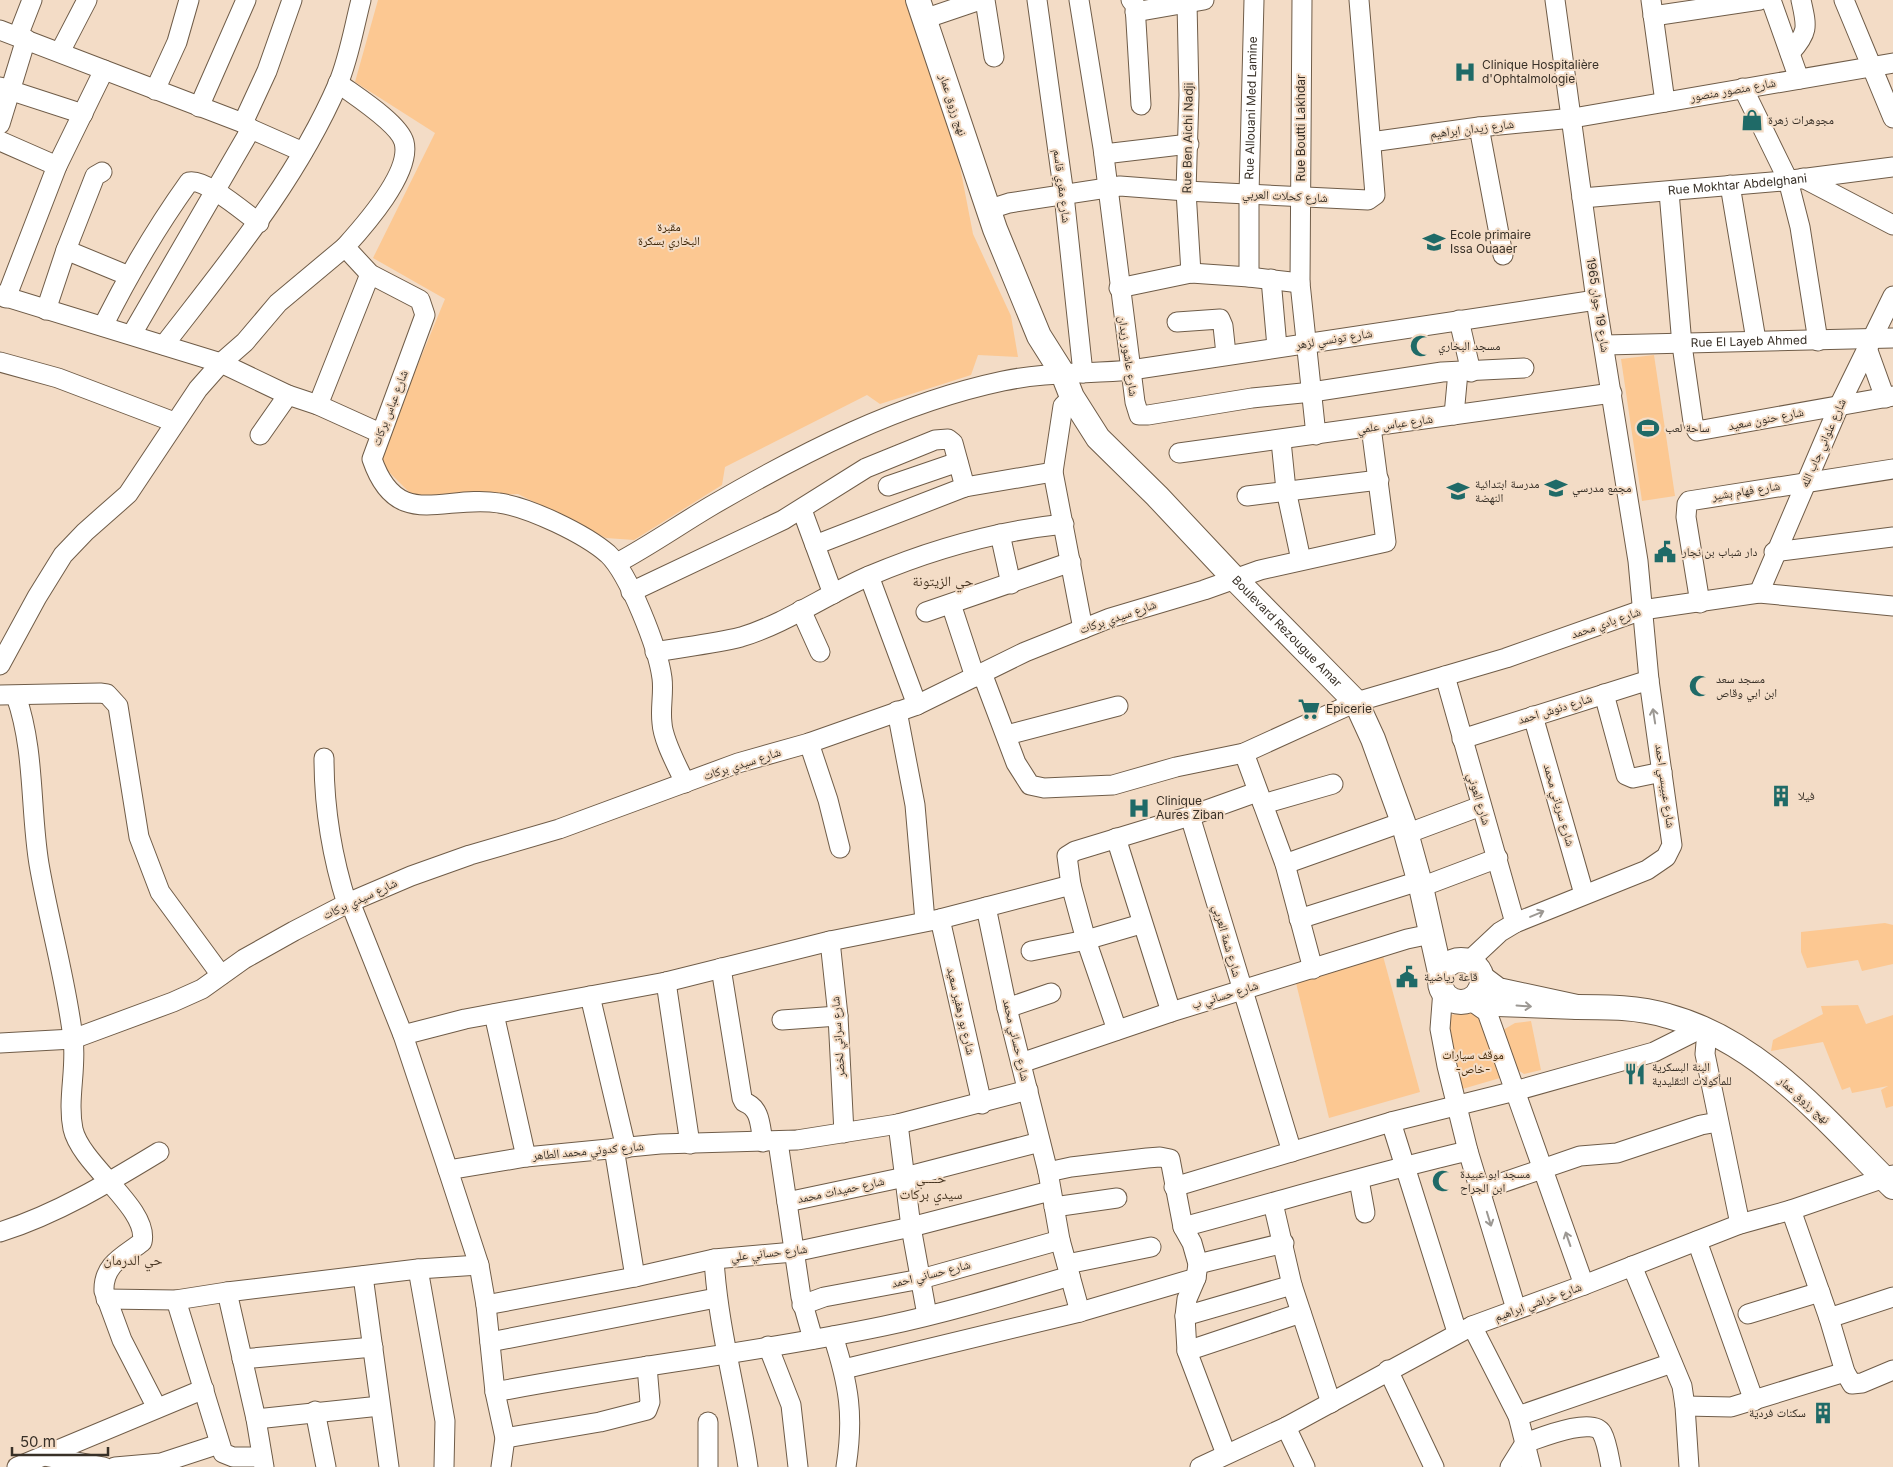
<svg xmlns="http://www.w3.org/2000/svg" width="1893" height="1467" font-family="Inter,'Noto Naskh Arabic',sans-serif">
<rect width="100%" height="100%" fill="#f3dcc6"/>
<g fill="#fcc892">
<path d="M378,0h527l51,146 17,88 38,82 7,41 -40,-2 -7,20 -91,29 -13,-9 -142,72 -3,18 -88,55 -28,-2 -88,-44 -103,4 -37,-37 67,-162 -72,-41 62,-125 -80,-51z"/>
<path d="M1654,355l21,141 -33,5 -21,-142z"/>
<path d="M1885,923l8,2v39l-31,7 -4,-11 -51,8 -6,-16v-20z"/>
<path d="M1383,956l37,136 -91,26 -33,-135z"/>
<path d="M1858,1005l8,19 27,-9v91l-7,2 -5,-18 7,-4 -36,7 -2,-6 -8,3 -19,-48 -52,9 2,-11 50,-26 -2,-8z"/>
<path d="M1475,1012l4,6 21,60 -41,12 -15,-65 6,-10z"/>
<path d="M1531,1021l10,49 -17,4 -6,-4 -15,-40 12,-7z"/>
</g>
<g fill="none" stroke-linecap="round" stroke-linejoin="round">
<g stroke="#6f5c48" stroke-width="21">
<g id="minor">
<path d="M985,0l9,57"/>
<path d="M1037,0l27,195 19,178"/>
<path d="M1079,0l24,148 32,254 4,13h9l104,-17 60,-6 130,-20 82,-4"/>
<path d="M1131,0l4,5 6,100"/>
<path d="M1302,0l-2,283 16,152"/>
<path d="M1651,0l14,102"/>
<path d="M1771,0l28,79"/>
<path d="M1844,0l49,118"/>
<path d="M1187,3l2,92 -3,96 5,82"/>
<path d="M1135,12l69,-12"/>
<path d="M1653,16l107,-16"/>
<path d="M924,19l56,-19"/>
<path d="M0,30l243,93 8,6 52,23"/>
<path d="M18,36l14,-36"/>
<path d="M60,52l27,-52"/>
<path d="M1790,53c19,-21 17,-26 11,-53"/>
<path d="M338,83c16,12 61,40 66,59 8,30 -40,84 -59,105l25,27 50,26 5,15 -53,144c25,73 71,35 127,44 30,4 86,31 109,51 21,20 50,94 54,124 2,15 -2,30 0,45 1,18 16,44 23,60"/>
<path d="M0,87l83,27"/>
<path d="M1743,88l45,92 12,47 18,114"/>
<path d="M155,90l22,-48 12,-42"/>
<path d="M199,107l47,-107"/>
<path d="M243,123l24,-52 25,-71"/>
<path d="M0,124l26,-85"/>
<path d="M1479,127l24,128"/>
<path d="M0,141l57,25"/>
<path d="M1371,142l108,-15 94,-9 320,-55"/>
<path d="M1104,154l85,-10"/>
<path d="M1803,178l90,47"/>
<path d="M1730,185l26,155"/>
<path d="M1669,192l13,153 11,77 4,9 196,-35"/>
<path id="s1" d="M1582,198l202,-17 109,-14"/>
<path d="M987,210l22,-7 111,-17 66,5 182,9 7,-5 -16,-195"/>
<path d="M66,250l29,-74 7,-4"/>
<path id="s2" d="M1249,277v-83l5,-194"/>
<path d="M1271,279l6,68"/>
<path d="M1119,288l72,-15 58,4 51,6"/>
<path d="M0,295l221,68 67,32 30,10 62,28"/>
<path d="M6,298l51,-132 47,-96"/>
<path d="M46,310l20,-60 63,26"/>
<path d="M1459,320l12,52"/>
<path d="M1177,322l43,-3 3,7 3,28"/>
<path d="M103,326c25,-50 53,-98 86,-144 16,-4 56,31 70,41"/>
<path d="M132,334l119,-205"/>
<path d="M164,345c64,-83 132,-164 174,-261 11,-26 16,-57 23,-84"/>
<path id="s3" d="M1605,345l288,-7"/>
<path d="M1867,348l18,50"/>
<path d="M0,362l58,16 116,44"/>
<path d="M1072,397l-9,9 -10,66 30,157"/>
<path d="M318,405l52,-131"/>
<path d="M1454,415l4,-43"/>
<path d="M260,435l28,-40"/>
<path d="M1281,441l5,49 15,70"/>
<path d="M1179,453l433,-60"/>
<path d="M888,486l70,-24"/>
<path d="M1247,496l132,-16"/>
<path d="M802,510l31,84"/>
<path d="M1000,534l11,50"/>
<path d="M815,545l150,-58 88,-15"/>
<path d="M1774,552l119,-15"/>
<path d="M617,563c32,-17 62,-38 94,-57 91,-53 188,-103 292,-125 42,-9 86,-7 128,-11l465,-70"/>
<path d="M869,576l48,129"/>
<path d="M631,592l152,-72 83,-52 69,-28 13,-1 5,4 12,44"/>
<path d="M1759,593l80,-187 54,-110"/>
<path d="M1700,603l-14,-86 1,-13 2,-3 204,-32"/>
<path d="M951,604l24,73"/>
<path d="M801,610l19,42"/>
<path d="M926,612l145,-50"/>
<path d="M655,652c28,-5 58,-8 86,-15 44,-13 86,-43 128,-61 61,-26 128,-45 195,-52"/>
<path d="M0,665l37,-68 26,-42 22,-23 43,-38 70,-105 23,-26 24,-21 33,-39 67,-56"/>
<path d="M982,673l34,90 14,22 14,3 69,-3 63,-18 68,-14 112,-51 150,-44 136,-48 117,-17 134,13"/>
<path d="M1445,676l70,247"/>
<path d="M1604,694l22,81 7,3 29,-6"/>
<path d="M0,695l100,-2 7,1 11,12 21,131 21,55 61,83"/>
<path d="M16,696c19,54 14,113 23,168 10,58 27,116 34,174 4,30 -6,61 0,91 8,36 77,80 69,113 -18,14 -39,22 -38,49l18,49 35,68"/>
<path d="M897,711l18,94 10,116"/>
<path d="M1533,716l51,178"/>
<path d="M1007,735l111,-29"/>
<path d="M1462,739l187,-59"/>
<path d="M809,743l19,57 12,48"/>
<path d="M1244,753l41,111 28,105"/>
<path d="M324,758c0,50 8,99 23,146"/>
<path d="M1263,804l70,-20"/>
<path d="M1190,816l102,336"/>
<path d="M1406,834l75,-28"/>
<path d="M1116,838l55,174"/>
<path d="M1285,864l118,-42"/>
<path d="M1421,887l77,-29"/>
<path d="M350,902l53,133 45,135"/>
<path d="M986,907l21,101 41,164 12,68 20,72"/>
<path d="M940,919l42,185"/>
<path d="M1299,919l120,-38"/>
<path d="M830,941l8,75 6,117"/>
<path d="M1031,951l55,-11 55,-16"/>
<path d="M1469,961l31,-29 15,-9 132,-53 19,-13 6,-12 -23,-165 -11,-119 -42,-261 -41,-300"/>
<path d="M721,968l21,130 2,4c17,6 16,24 19,40"/>
<path d="M666,982l24,162"/>
<path d="M1443,990l-3,39 7,37 21,85 48,158"/>
<path d="M590,996l36,152"/>
<path d="M1470,1000l17,12 97,273"/>
<path d="M1007,1008l44,-15"/>
<path d="M494,1014l32,143"/>
<path d="M782,1020l56,-4"/>
<path d="M1117,1030l-31,-90 -15,-55 -4,-29 8,-5 115,-35 67,-24"/>
<path d="M1707,1031l-2,23 35,170"/>
<path d="M403,1035l62,-16 201,-37 164,-41 110,-22 131,-34"/>
<path d="M0,1043l73,-4 100,-37 29,-13 42,-30 50,-28 56,-29 61,-26 59,-21 89,-26 179,-66 71,-20 108,-38 108,-53 85,-34 94,-28 56,-20 126,-28 -15,-115"/>
<path d="M1021,1063l150,-51 236,-73 24,-5"/>
<path d="M1391,1122l66,210"/>
<path d="M898,1124l13,103 16,88"/>
<path d="M778,1142l23,155 12,42"/>
<path d="M614,1148l21,129"/>
<path d="M1048,1172l23,-5 76,-9 13,-1 10,2 13,68 9,16 6,21 -2,14 -9,21 -2,17 2,35 39,103"/>
<path d="M1359,1180l6,33"/>
<path d="M1174,1187l217,-65 124,-31 139,-39 48,-24"/>
<path d="M1481,1190l99,-34 37,-3 84,-28 17,-3"/>
<path d="M787,1202l118,-25 135,-35"/>
<path d="M1273,1203l19,82 39,118"/>
<path d="M1054,1207l63,-9"/>
<path d="M1791,1210l38,108 64,-21"/>
<path d="M1183,1227c95,-25 189,-54 285,-76"/>
<path d="M0,1232c57,-18 108,-49 159,-80"/>
<path d="M1697,1241l57,160"/>
<path d="M714,1259c4,70 24,138 34,208"/>
<path d="M1067,1264l84,-17"/>
<path d="M1198,1264l86,-21"/>
<path d="M1632,1266l50,120 3,20 4,61"/>
<path d="M418,1269l27,152 -1,46"/>
<path d="M363,1276l26,191"/>
<path d="M227,1292l29,127 8,48"/>
<path d="M106,1299l70,1 51,-8 191,-23 61,-4"/>
<path d="M176,1300l47,153 10,4h29"/>
<path d="M486,1305l149,-28 79,-18 80,-7 117,-25 139,-36"/>
<path d="M802,1305l22,-8 97,-18 139,-39"/>
<path d="M1748,1314l72,-22"/>
<path d="M1185,1316l107,-31"/>
<path d="M1829,1318l16,54 7,12 10,-1 31,-13"/>
<path d="M1472,1326l46,90 13,51"/>
<path d="M833,1336c16,49 21,80 13,131"/>
<path d="M490,1342l226,-44"/>
<path d="M768,1346l23,59 7,62"/>
<path d="M1187,1351l114,-38"/>
<path d="M242,1359l131,-12"/>
<path d="M844,1369l236,-57 116,-34"/>
<path d="M1388,1370l46,97"/>
<path d="M495,1392c129,-25 260,-39 389,-66 62,-13 125,-32 186,-50"/>
<path d="M1685,1406l46,1 114,-35"/>
<path d="M315,1411l11,56"/>
<path d="M1518,1416l154,-53"/>
<path d="M256,1419l124,-13"/>
<path d="M1286,1427l19,40"/>
<path d="M505,1438l95,-16 47,-12 3,-8 -3,-36"/>
<path d="M44,1456l60,11"/>
<path d="M17,1467l187,-78"/>
<path d="M115,1467l46,-4 58,-19"/>
<path d="M501,1467l4,-29 -10,-46 -9,-87 -7,-40 -31,-95 78,-13 134,-13 137,-4 101,-16 130,-34"/>
<path d="M708,1467v-45"/>
<path d="M1200,1467l86,-40 186,-101 112,-41 156,-61 51,-14 102,-35"/>
<path d="M1510,1467l15,-24c15,-5 68,-27 77,-10 5,9 7,24 9,34"/>
</g>
</g>
<g stroke="#6f5c48" stroke-width="26">
<g id="major">
<path id="s4" d="M918,0l77,229 44,107 24,38 9,23 26,41 59,58 77,82 122,124 17,37 30,83 18,65 20,90"/>
<circle cx="1461" cy="981" r="21"/>
<path d="M1479,992l18,12 80,3 -79,-17 -16,-12"/>
<path d="M1577,1007c31,0 61,0 91,9 93,25 159,106 225,171"/>
</g>
</g>
<use href="#minor" stroke="#fff" stroke-width="19"/>
<use href="#major" stroke="#fff" stroke-width="24"/>
</g>
<defs><path id="oneway-shaft" d="M-6 0H5M1.5-3L5.5 0L1.5 3" fill="none" stroke-width="1.6" stroke-linecap="round" stroke-linejoin="round" transform="scale(1.25)"/></defs>
<g stroke="#9c9893">
<use href="#oneway-shaft" transform="translate(1654 716) rotate(-99)"/>
<use href="#oneway-shaft" transform="translate(1537 914) rotate(-23)"/>
<use href="#oneway-shaft" transform="translate(1524 1006) rotate(4)"/>
<use href="#oneway-shaft" transform="translate(1489 1219) rotate(73)"/>
<use href="#oneway-shaft" transform="translate(1568 1239) rotate(-109)"/>
</g>
<defs>
<g id="hospital-bare" transform="scale(1.725)"><path d="M-5-5h3v3.5h4V-5h3V5h-3V1.5h-4V5h-3Z" fill="#1f6a67" stroke="#f3dcc6" stroke-width="2.5" paint-order="stroke"/></g>
<g id="shop-bare" transform="scale(1.725)"><path d="M-5-2.5h2.3a2.7 3.5 0 0 1 5.4 0H5L5.5 6h-11ZM-1.5-2.5h3a1.5 2.3 0 0 0-3 0Z" fill="#1f6a67" stroke="#f3dcc6" stroke-width="2.5" paint-order="stroke"/></g>
<g id="school-bare" transform="scale(1.725)"><path d="M0-5L7-2L0 1L-7-2ZM-4 1L0 2.5L4 1V4Q0 6-4 4Z" fill="#1f6a67" stroke="#f3dcc6" stroke-width="2.5" paint-order="stroke"/></g>
<g id="mosque-bare" transform="scale(1.725)"><path d="M3.5-4.9A6 6 0 1 0 3.5 4.9A5 5 0 1 1 3.5-4.9Z" fill="#1f6a67" stroke="#f3dcc6" stroke-width="2.5" paint-order="stroke"/></g>
<g id="stadium-bare" transform="scale(1.725)"><path d="M0-5a6.5 5 0 1 0 0 10a6.5 5 0 1 0 0-10ZM-3.5-1.8h7v3.6h-7Z" fill="#1f6a67" stroke="#f3dcc6" stroke-width="2.5" paint-order="stroke"/></g>
<g id="civic-bare" transform="scale(1.725)"><path d="M-.6-6.5H3V-4.5H.6V-3L4-1V1h2V6H-6V1h2V-1L-.6-3ZM-1.2 2.5V6h2.4V2.5Z" fill="#1f6a67" stroke="#f3dcc6" stroke-width="2.5" paint-order="stroke"/></g>
<g id="supermarket-bare" transform="scale(1.725)"><path d="M-6-5.5h2.5l.6 2H6L4.5 2H-2.5L-4.4-4H-6ZM-1.5 3.2a1.3 1.3 0 1 0 .1 0ZM3 3.2a1.3 1.3 0 1 0 .1 0Z" fill="#1f6a67" stroke="#f3dcc6" stroke-width="2.5" paint-order="stroke"/></g>
<g id="building-bare" transform="scale(1.725)"><path d="M-4-6H4V6H1V3H-1V6H-4ZM-2.5-4.3h1.7v1.8h-1.7ZM.8-4.3h1.7v1.8H.8ZM-2.5-1h1.7V.8h-1.7ZM.8-1h1.7V.8H.8Z" fill="#1f6a67" stroke="#f3dcc6" stroke-width="2.5" paint-order="stroke"/></g>
<g id="restaurant-bare" transform="scale(1.725)"><path d="M-5-6h1v4h1v-4h1v4h1v-4h1v5L-1.5 .5V6h-2V.5L-5-1ZM5-6V6H3V1.5H1.5Q1.5-4 5-6Z" fill="#1f6a67" stroke="#f3dcc6" stroke-width="2.5" paint-order="stroke"/></g>
</defs>
<g fill-rule="evenodd">
<use href="#hospital-bare" x="1465" y="72"/>
<use href="#shop-bare" x="1752" y="120"/>
<use href="#school-bare" x="1434" y="242"/>
<use href="#mosque-bare" x="1421" y="346"/>
<use href="#stadium-bare" x="1648" y="428"/>
<use href="#school-bare" x="1556" y="488"/>
<use href="#school-bare" x="1458" y="491"/>
<use href="#civic-bare" x="1665" y="552"/>
<use href="#mosque-bare" x="1700" y="686"/>
<use href="#supermarket-bare" x="1309" y="709"/>
<use href="#building-bare" x="1781" y="796"/>
<use href="#hospital-bare" x="1139" y="808"/>
<use href="#civic-bare" x="1407" y="977"/>
<use href="#restaurant-bare" x="1635" y="1074"/>
<use href="#mosque-bare" x="1443" y="1181"/>
<use href="#building-bare" x="1823" y="1413"/>
</g>
<g text-anchor="middle" stroke-width="4" stroke-linejoin="round" paint-order="stroke">
<g font-size="12" fill="#383027" stroke="#f3dcc6" text-anchor="start">
<text x="1482" y="69">Clinique Hospitalière<tspan x="1482" dy="14">d'Ophtalmologie</tspan></text>
<text x="1768" y="124">مجوهرات زهرة</text>
<text x="1450" y="239">Ecole primaire<tspan x="1450" dy="14">Issa Ouaaer</tspan></text>
<text x="1438" y="350">مسجد البخاري</text>
<text x="1665" y="432">ساحة لعب</text>
<text x="1475" y="488">مدرسة ابتدائية<tspan x="1475" dy="14">النهضة</tspan></text>
<text x="1572" y="492">مجمع مدرسي</text>
<text x="1682" y="556">دار شباب بن نجار</text>
<text x="1716" y="683">مسجد سعد<tspan x="1716" dy="14">ابن ابي وقاص</tspan></text>
<text x="1326" y="713">Epicerie</text>
<text x="1798" y="800">فيلا</text>
<text x="1156" y="805">Clinique<tspan x="1156" dy="14">Aures Ziban</tspan></text>
<text x="1424" y="981">قاعة رياضية</text>
<text x="1652" y="1071">البنة البسكرية<tspan x="1652" dy="14">للمأكولات التقليدية</tspan></text>
<text x="1460" y="1178">مسجد ابو عبيدة<tspan x="1460" dy="14">ابن الجراح</tspan></text>
<text x="1806" y="1417" text-anchor="end">سكنات فردية</text>
</g>
<g font-size="12" fill="#383027" stroke="#f3dcc6">
<text transform="translate(1733 90) rotate(-10)" y="4">شارع منصور منصور</text>
<text transform="translate(953 105) rotate(72)" y="4">نهج رزوق عمار</text>
<text dy="4" stroke="none"><textPath href="#s2" startOffset="169">Rue Allouani Med Lamine</textPath></text>
<text transform="translate(1301 128) rotate(-90)" y="4">Rue Boutti Lakhdar</text>
<text transform="translate(1472 129) rotate(-7)" y="4">شارع زيدان ابراهيم</text>
<text transform="translate(1188 138) rotate(-89)" y="4">Rue Ben Aichi Nadji</text>
<text dy="4" stroke="none"><textPath href="#s1" startOffset="156">Rue Mokhtar Abdelghani</textPath></text>
<text transform="translate(1062 186) rotate(83)" y="4">شارع مقري قاسم</text>
<text transform="translate(1285 196) rotate(3)" y="4">شارع كحلات العربي</text>
<text transform="translate(1598 305) rotate(81)" y="4">شارع 19 جوان 1965</text>
<text transform="translate(1334 339) rotate(-9)" y="4">شارع تونسي لزهر</text>
<text dy="4" stroke="none"><textPath href="#s3" startOffset="144">Rue El Layeb Ahmed</textPath></text>
<text transform="translate(1128 356) rotate(82)" y="4">شارع عاشور زيدان</text>
<text transform="translate(390 408) rotate(-69)" y="4">شارع عباس بركات</text>
<text transform="translate(1766 419) rotate(-11)" y="4">شارع حنون سعيد</text>
<text transform="translate(1395 424) rotate(-8)" y="4">شارع عباس علمي</text>
<text transform="translate(1823 443) rotate(-66)" y="4">شارع علواني جاب الله</text>
<text transform="translate(1746 491) rotate(-9)" y="4">شارع فهام بشير</text>
<text transform="translate(1118 617) rotate(-19)" y="4">شارع سيدي بركات</text>
<text transform="translate(1606 623) rotate(-19)" y="4">شارع بادي محمد</text>
<text dy="4" stroke="none"><textPath href="#s4" startOffset="746">Boulevard Rezougue Amar</textPath></text>
<text transform="translate(1555 709) rotate(-17)" y="4">شارع دنوش احمد</text>
<text transform="translate(742 764) rotate(-18)" y="4">شارع سيدي بركات</text>
<text transform="translate(1665 786) rotate(82)" y="4">شارع عبيبسي احمد</text>
<text transform="translate(1479 799) rotate(73)" y="4">شارع العوني</text>
<text transform="translate(1559 805) rotate(74)" y="4">شارع سرياني محمد</text>
<text transform="translate(360 899) rotate(-25)" y="4">شارع سيدي بركات</text>
<text transform="translate(1227 941) rotate(74)" y="4">شارع شمة العربي</text>
<text transform="translate(1225 995) rotate(-17)" y="4">شارع حساني ب</text>
<text transform="translate(961 1011) rotate(77)" y="4">شارع بو رهفير سعيد</text>
<text transform="translate(838 1037) rotate(-94)" y="4">شارع سراني لخضر</text>
<text transform="translate(1016 1040) rotate(77)" y="4">شارع حساني محمد</text>
<text transform="translate(1804 1100) rotate(42)" y="4">نهج رزوق عمار</text>
<text transform="translate(588 1151) rotate(-5)" y="4">شارع كدوني محمد الطاهر</text>
<text transform="translate(841 1190) rotate(-12)" y="4">شارع حميدات محمد</text>
<text transform="translate(769 1253) rotate(-6)" y="4">شارع حساني علي</text>
<text transform="translate(931 1274) rotate(-14)" y="4">شارع حساني احمد</text>
<text transform="translate(1538 1302) rotate(-20)" y="4">شارع خراشي ابراهيم</text>
</g>
<g font-size="12" fill="#402708" stroke="#f3dcc6">
<text x="669" y="231">مقبرة<tspan x="669" dy="14">البخاري بسكرة</tspan></text>
<text x="1473" y="1059">موقف سيارات<tspan x="1473" dy="14">-خاص-</tspan></text>
</g>
<g font-size="14" fill="#483623" stroke="#f3dcc6">
<text x="943" y="586">حي الزيتونة</text>
<text x="931" y="1183">حــــي<tspan x="931" dy="16">سيدي بركات</tspan></text>
<text x="133" y="1265">حي الدرمان</text>
</g>
</g>
<path d="M12 1447v8h96v-8" fill="none" stroke="#383027" stroke-width="2.5"/>
<text x="20" y="1447" font-size="15" fill="#383027" stroke="#f3dcc6" stroke-width="4" paint-order="stroke">50 m</text>
</svg>
